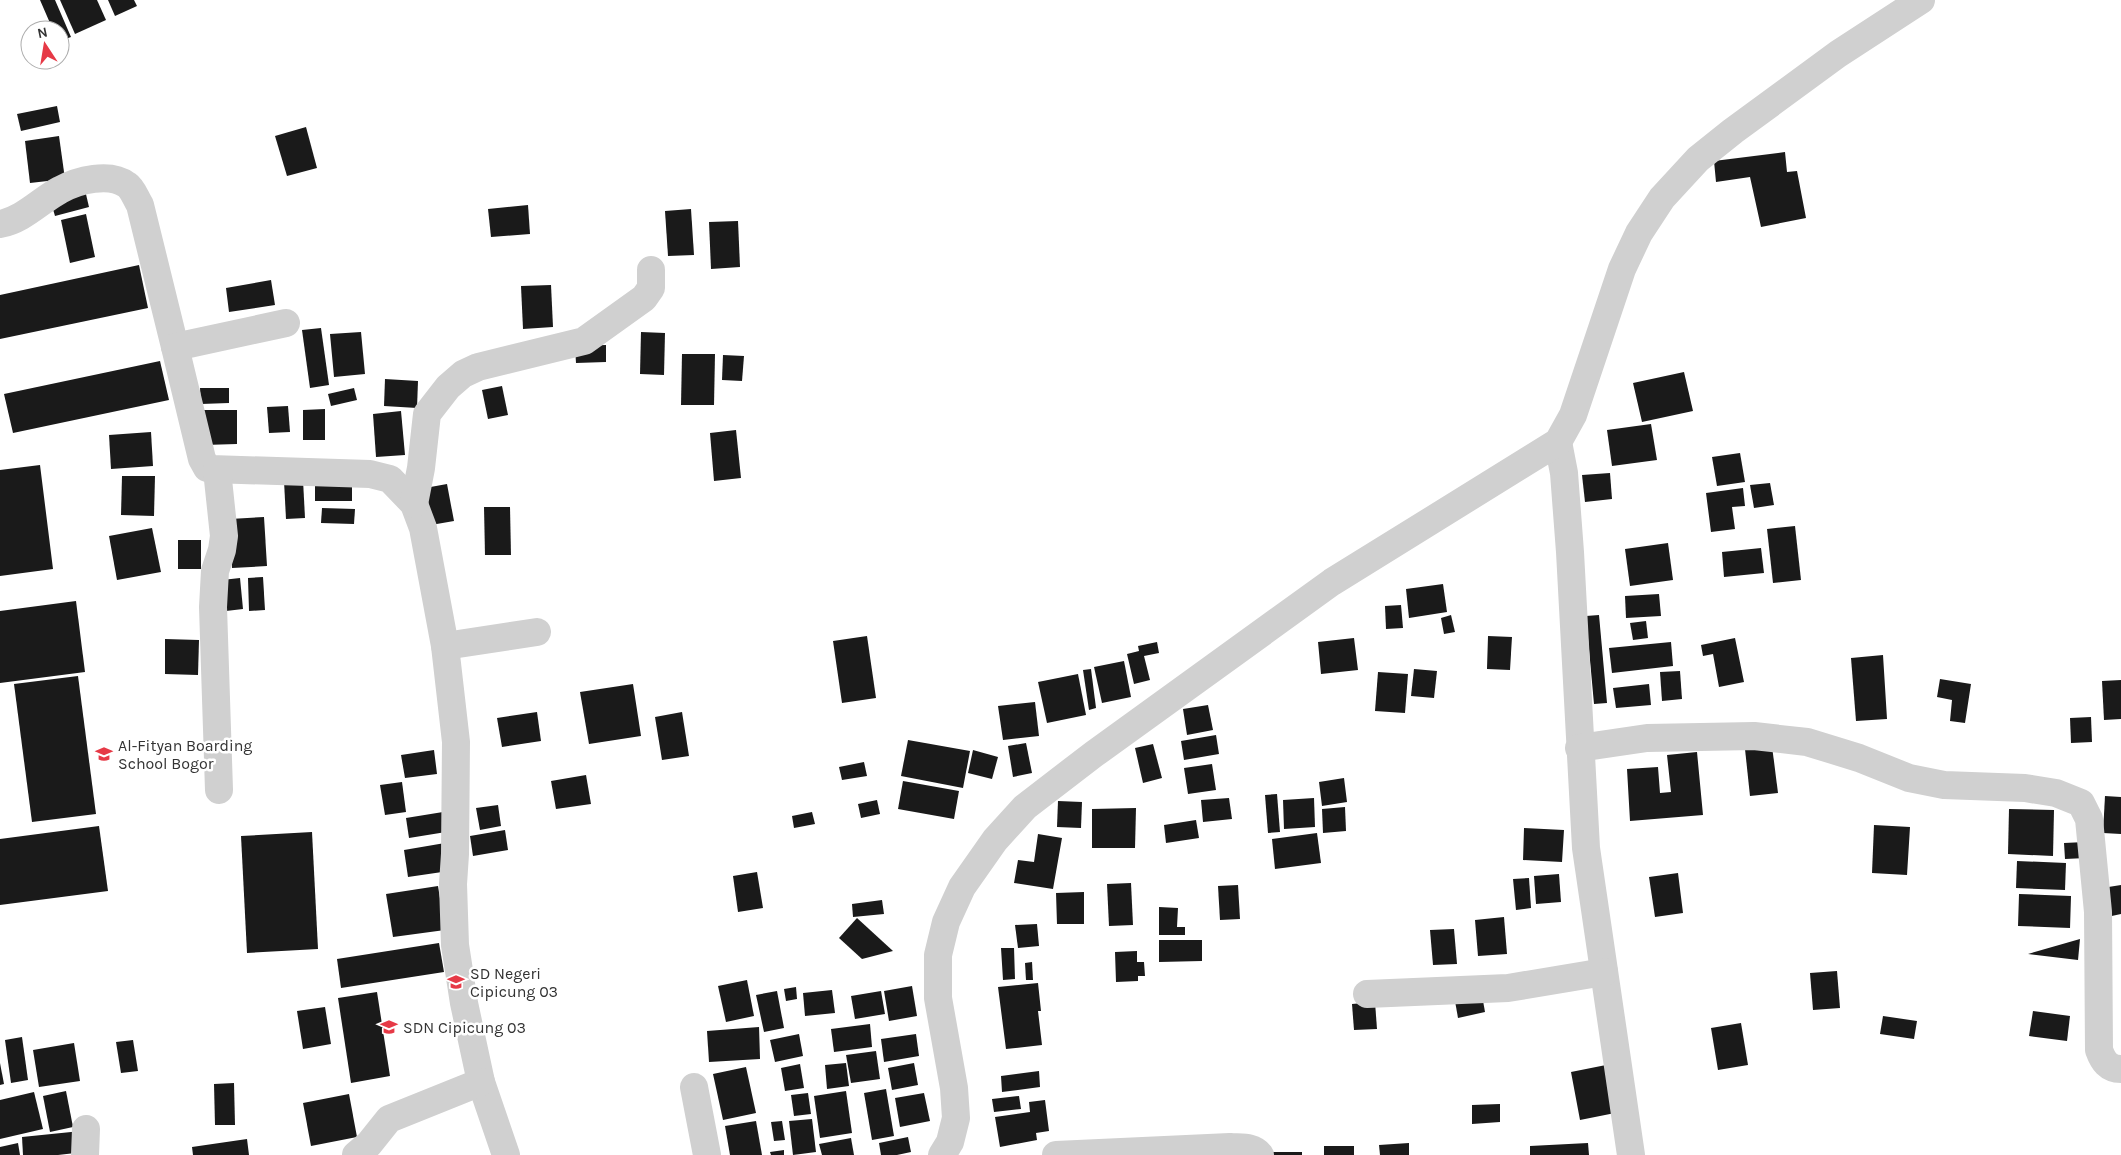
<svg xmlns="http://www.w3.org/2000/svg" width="2121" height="1155" font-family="Karla,sans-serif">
<rect width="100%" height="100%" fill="#fff"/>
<g fill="#1a1a1a">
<path d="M40,0h15l16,37 -11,4v-11h-7z"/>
<path d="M60,0h37l9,20 -31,14z"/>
<path d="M108,0h26l3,6 -22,10z"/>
<path d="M57,106l3,16 -39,9 -4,-17z"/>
<path d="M306,127l11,41 -30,8 -12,-40z"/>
<path d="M59,136l6,43 -35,4 -5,-42z"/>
<path d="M1785,152l2,20 10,-1 9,47 -45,9 -11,-50 -34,5 -2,-21z"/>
<path d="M85,190l4,17 -34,9 -5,-17z"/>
<path d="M528,205l2,29 -39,3 -3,-28z"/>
<path d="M691,209l3,46 -26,1 -3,-45z"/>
<path d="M86,214l9,43 -25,6 -9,-43z"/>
<path d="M738,221l2,46 -29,2 -2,-47z"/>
<path d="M139,265l9,43 -148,31v-44z"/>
<path d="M271,280l4,25 -46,7 -3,-24z"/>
<path d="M551,285l2,42 -30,2 -2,-43z"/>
<path d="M321,328l8,57 -19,3 -8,-58z"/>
<path d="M361,332l4,42 -31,3 -4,-43z"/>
<path d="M641,332l24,1 -1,42 -24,-1z"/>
<path d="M606,345v17l-30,1 -1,-17z"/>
<path d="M682,354h33l-1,51h-33z"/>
<path d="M723,355l21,1 -2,25 -20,-1z"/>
<path d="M160,361l9,39 -156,33 -9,-39z"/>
<path d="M1684,372l9,39 -51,11 -9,-39z"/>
<path d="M385,379l33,2 -1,27 -33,-2z"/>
<path d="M502,386l6,29 -20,4 -6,-29z"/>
<path d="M200,388h29v15l-28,1z"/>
<path d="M354,388l3,12 -26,6 -3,-12z"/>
<path d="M288,406l2,26 -21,1 -2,-26z"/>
<path d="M325,409v31h-22v-30z"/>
<path d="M204,410h33v34l-33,1z"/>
<path d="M401,411l4,44 -29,2 -3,-43z"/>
<path d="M1651,424l6,36 -45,6 -5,-36z"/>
<path d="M736,430l5,48 -27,3 -4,-48z"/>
<path d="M151,432l2,34 -42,3 -2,-34z"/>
<path d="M1740,453l5,29 -28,4 -5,-29z"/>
<path d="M40,465l13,104 -53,7v-106z"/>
<path d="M1610,473l2,26 -27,3 -3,-27z"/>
<path d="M352,474v27h-37v-26z"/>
<path d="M122,476h33l-1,40 -33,-1z"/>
<path d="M303,480l2,38 -19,1 -2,-38z"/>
<path d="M1770,483l4,22 -20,3 -4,-23z"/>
<path d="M447,484l7,37 -23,4 -6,-37z"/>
<path d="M1743,488l2,18 -13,1 3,22 -24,3 -5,-39z"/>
<path d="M484,507h26l1,48h-26z"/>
<path d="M322,508l33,1 -1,15 -33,-1z"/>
<path d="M264,517l3,49 -35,2 -2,-49z"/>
<path d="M1795,526l6,54 -28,3 -6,-54z"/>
<path d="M152,528l9,44 -44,8 -8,-44z"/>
<rect x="178" y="540" width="23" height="29"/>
<path d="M1668,543l5,37 -43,6 -5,-37z"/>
<path d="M1761,548l3,25 -40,4 -2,-25z"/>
<path d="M263,577l2,33 -16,1 -1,-33z"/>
<path d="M240,578l3,31 -17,2 -4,-31z"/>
<path d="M1443,584l4,28 -38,6 -3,-29z"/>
<path d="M1659,594l2,22 -35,2 -1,-22z"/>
<path d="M76,601l9,71 -85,11v-72z"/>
<path d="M1401,605l2,23 -17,1 -1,-23z"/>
<path d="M1451,615l4,17 -11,2 -3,-16z"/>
<path d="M1599,615l8,88 -13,1 -8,-88z"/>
<path d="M1646,621l2,17 -15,2 -3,-17z"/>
<path d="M867,636l9,62 -34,5 -9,-62z"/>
<path d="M1488,636l24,1 -2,33 -23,-1z"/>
<path d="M1354,638l4,32 -37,4 -3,-32z"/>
<path d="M1735,638l9,44 -25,5 -6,-33 -10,2 -2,-11z"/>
<path d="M165,639l34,1 -1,35 -33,-1z"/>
<path d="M1157,642l2,11 -15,3 6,24 -16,4 -7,-30 12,-3 -1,-5z"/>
<path d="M1671,642l2,24 -61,7 -3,-25z"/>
<path d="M1883,655l4,64 -31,2 -5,-63z"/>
<path d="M1124,661l7,36 -29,6 -8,-36z"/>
<path d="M1091,669l5,39 -7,2 -6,-40z"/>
<path d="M1414,669l23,2 -3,27 -23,-2z"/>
<path d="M1680,671l2,28 -20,2 -2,-29z"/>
<path d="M1378,672l30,2 -3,39 -30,-2z"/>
<path d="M1078,674l8,41 -39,8 -9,-41z"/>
<path d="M78,676l18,138 -64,8 -18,-138z"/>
<path d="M1940,679l31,5 -6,39 -15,-2 2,-21 -15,-3z"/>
<path d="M2121,680v39l-17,1 -2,-39z"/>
<path d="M633,684l8,52 -52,8 -9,-52z"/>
<path d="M1649,684l2,21 -35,3 -3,-20z"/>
<path d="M1035,702l4,34 -36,4 -5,-34z"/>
<path d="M1208,705l5,25 -26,5 -4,-26z"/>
<path d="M537,712l4,29 -39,6 -5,-29z"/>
<path d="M682,712l7,44 -27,4 -7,-43z"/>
<path d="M2091,717l1,25 -21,1 -1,-25z"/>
<path d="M1216,735l3,19 -35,6 -3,-19z"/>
<path d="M908,740l62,11 -7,37 -62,-12z"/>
<path d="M1026,743l6,30 -19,4 -5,-31z"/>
<path d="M1153,744l9,34 -19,5 -8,-35z"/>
<path d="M1772,746l6,47 -28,3 -5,-47z"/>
<path d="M434,750l3,24 -32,4 -4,-23z"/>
<path d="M973,750l25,7 -6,22 -24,-6z"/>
<path d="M1697,752l6,63 -73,6 -3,-52 31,-2 2,26 11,-1 -4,-37z"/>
<path d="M864,762l3,14 -25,4 -3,-13z"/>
<path d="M1212,764l4,26 -28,4 -4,-26z"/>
<path d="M586,775l5,29 -35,5 -5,-28z"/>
<path d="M1344,778l3,24 -25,4 -3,-24z"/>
<path d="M903,781l56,10 -5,28 -56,-10z"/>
<path d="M402,782l4,30 -21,3 -5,-30z"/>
<path d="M1277,794l3,38 -12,1 -3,-38z"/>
<path d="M2105,796l16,1v37l-18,-1z"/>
<path d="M1229,798l3,21 -29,3 -2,-22z"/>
<path d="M1314,798l1,29 -31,2 -1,-29z"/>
<path d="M877,800l3,14 -19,4 -3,-14z"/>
<path d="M1058,801l24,1 -1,26 -24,-1z"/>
<path d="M498,805l3,21 -21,4 -4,-22z"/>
<path d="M1345,807l1,24 -23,2 -1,-24z"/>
<path d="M1136,808l-1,40h-43v-39z"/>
<path d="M2009,809l45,1 -1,46 -45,-2z"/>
<path d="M443,812l3,20 -37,6 -3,-20z"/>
<path d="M812,812l3,12 -21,4 -2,-12z"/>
<path d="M1196,820l3,18 -33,5 -2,-18z"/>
<path d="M1874,825l36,2 -3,48 -35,-2z"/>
<path d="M99,826l9,65 -108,14v-66z"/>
<path d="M1524,828l40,2 -2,32 -39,-2z"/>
<path d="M505,830l3,20 -35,6 -3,-20z"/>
<path d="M312,832l6,117 -71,4 -6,-117z"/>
<path d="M1317,833l4,30 -46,6 -3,-30z"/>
<path d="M1038,834l24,4 -9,51 -39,-6 4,-23 16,2z"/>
<path d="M2085,842l1,16 -21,1 -1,-16z"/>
<path d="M445,843l4,28 -41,6 -4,-27z"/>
<path d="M2017,861l49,2 -1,27 -49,-2z"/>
<path d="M757,872l6,36 -25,4 -5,-36z"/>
<path d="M1678,873l5,40 -28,4 -6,-40z"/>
<path d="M1559,874l2,28 -25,2 -2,-28z"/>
<path d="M1529,878l2,30 -15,2 -3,-31z"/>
<path d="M1131,883l2,42 -24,1 -2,-42z"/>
<path d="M1238,885l2,34 -20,1 -2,-34z"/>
<path d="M2121,885v29l-14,3 -5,-29z"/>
<path d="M438,886l7,44 -52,7 -7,-43z"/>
<path d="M1084,892v32h-27l-1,-31z"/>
<path d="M2019,894l52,2 -1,32 -52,-2z"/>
<path d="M882,900l2,14 -31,3 -1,-13z"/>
<path d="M1159,907l19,1 -1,19h8v8h-26z"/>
<path d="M1504,917l3,37 -29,2 -3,-36z"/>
<path d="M857,918l36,33 -31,8 -23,-21z"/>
<path d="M1037,924l2,22 -21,2 -3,-23z"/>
<path d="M1454,929l3,35 -24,1 -3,-35z"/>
<path d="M2080,939l-2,21 -50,-6z"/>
<path d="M1159,940h43v21l-43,1z"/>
<path d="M439,943l5,29 -103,16 -4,-29z"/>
<path d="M1001,948h13l1,31 -12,1z"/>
<path d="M1137,951v11h7l1,14h-7v5l-22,1 -1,-30z"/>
<path d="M1032,962l1,18h-7l-1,-17z"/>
<path d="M1837,971l3,37 -27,2 -3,-37z"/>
<path d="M747,980l7,36 -28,6 -8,-36z"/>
<path d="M1038,983l3,28h-3l4,34 -36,4 -8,-62z"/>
<path d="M912,986l5,30 -28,5 -5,-30z"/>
<path d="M796,987l1,12 -11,2 -2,-12z"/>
<path d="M832,990l3,23 -30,3 -2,-23z"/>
<path d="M777,991l7,37 -20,4 -8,-37z"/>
<path d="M881,991l4,23 -30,5 -4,-23z"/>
<path d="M377,992l13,84 -39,7 -13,-85z"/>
<path d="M1482,995l3,17 -27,6 -3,-17z"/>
<path d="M1375,1002l2,27 -23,1 -2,-26z"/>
<path d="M325,1007l6,37 -28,5 -6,-38z"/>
<path d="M2033,1011l37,5 -3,25 -38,-5z"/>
<path d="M1883,1016l34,5 -3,18 -34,-5z"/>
<path d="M1741,1023l7,42 -30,5 -7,-42z"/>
<path d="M870,1024l2,23 -38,5 -3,-23z"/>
<path d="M759,1027l1,32 -51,3 -2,-31z"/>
<path d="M799,1034l4,22 -28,6 -5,-22z"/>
<path d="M916,1034l3,22 -35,6 -3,-23z"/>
<path d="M22,1037l6,43 -17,3 -6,-43z"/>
<path d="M133,1040l5,31 -17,2 -5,-31z"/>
<path d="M74,1043l6,38 -41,6 -6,-37z"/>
<path d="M876,1051l4,28 -29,4 -5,-28z"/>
<path d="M0,1063l4,21 -4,1z"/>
<path d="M846,1063l3,23 -22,3 -2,-24z"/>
<path d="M914,1063l4,22 -26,5 -4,-22z"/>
<path d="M800,1064l4,24 -19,3 -4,-23z"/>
<path d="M1611,1064l9,48 -40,8 -9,-48z"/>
<path d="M746,1067l10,46 -33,7 -10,-46z"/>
<path d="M1039,1071l1,16 -38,5 -1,-16z"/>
<path d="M234,1083l1,42h-20l-1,-41z"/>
<path d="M886,1089l8,47 -22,4 -8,-47z"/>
<path d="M66,1091l7,36 -23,5 -7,-36z"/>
<path d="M846,1091l6,42 -32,5 -6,-42z"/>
<path d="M34,1092l9,37 -43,10v-39z"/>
<path d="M808,1093l3,21 -17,2 -3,-21z"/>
<path d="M924,1093l6,28 -30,6 -5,-29z"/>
<path d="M349,1094l8,43 -46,9 -8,-43z"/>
<path d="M1019,1096l2,13 -27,3 -2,-13z"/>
<path d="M1045,1100l4,31 -13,2 1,7 -37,7 -5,-30 35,-5 -1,-10z"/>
<path d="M1500,1104v18l-28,2v-19z"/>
<path d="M812,1119l4,33 -23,3 -4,-34z"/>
<path d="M756,1121l6,34h-32l-5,-29z"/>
<path d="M782,1121l3,19 -11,1 -3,-19z"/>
<path d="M81,1131l3,21 -26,3h-35l-1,-18z"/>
<path d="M908,1137l3,15 -14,3h-16l-2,-12z"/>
<path d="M851,1138l3,17h-32l-3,-11z"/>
<path d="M247,1139l2,16h-56l-1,-8z"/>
<path d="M18,1143l2,12h-20v-8z"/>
<path d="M1409,1143v12h-29l-1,-10z"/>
<path d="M1588,1143l1,12h-59v-9z"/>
<rect x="1324" y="1146" width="30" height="9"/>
<path d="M784,1150v5h-13l-1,-3z"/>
<rect x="1270" y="1152" width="32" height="3"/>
</g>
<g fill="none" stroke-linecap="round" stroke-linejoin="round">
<g stroke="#d0d0d0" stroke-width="28">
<path d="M0,224c23,-4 41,-24 60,-34 18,-10 50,-18 67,-5 6,4 9,14 13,20l35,142"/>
<path d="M286,323l-111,24 27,112 5,9 4,1 159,5 20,5 24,25 9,24 22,118 11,96 -1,112 -2,30 2,61 9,58 17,79 25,73"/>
<path d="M1558,442l6,31 6,79 16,296 45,307"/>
<path d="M217,470l7,66 -2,14 -7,21 -2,36 6,183"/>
<path d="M414,504l7,-36 6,-54 21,-27 15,-13 15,-7 106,-26 60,-43 7,-10v-18"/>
<path d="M445,646l92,-14"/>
<path d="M1579,748l68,-10 107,-2 53,6 52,16 50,20 35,7 81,3 31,5 25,10 8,16 9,93 1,138c4,11 9,19 22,19"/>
<path d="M1367,994l141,-6 96,-16"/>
<path d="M694,1087l13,68"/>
<path d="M85,1155l1,-26"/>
<path d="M356,1155l13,-11 20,-25 92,-37"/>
<path d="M942,1155l8,-13 6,-24 -2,-30 -16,-90v-43l8,-33 16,-35 33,-47 30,-33 69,-53 238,-172 226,-140 15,-27 49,-146 17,-36 23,-35 36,-39 35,-28 105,-77 83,-54"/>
<path d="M1056,1155l174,-8c11,1 23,-1 30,8"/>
</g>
</g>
<defs>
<g id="school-bare" transform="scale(1.35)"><path d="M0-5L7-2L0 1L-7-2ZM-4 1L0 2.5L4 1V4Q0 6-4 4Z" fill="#e63946" stroke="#fff" stroke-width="2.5" paint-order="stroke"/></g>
</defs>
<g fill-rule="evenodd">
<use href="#school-bare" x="104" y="754"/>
<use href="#school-bare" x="456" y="982"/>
<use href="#school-bare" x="389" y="1027"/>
</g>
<g text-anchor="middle" stroke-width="5" stroke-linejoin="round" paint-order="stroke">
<g font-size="16" fill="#333" stroke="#fff" text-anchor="start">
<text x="118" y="751">Al-Fityan Boarding<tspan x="118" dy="18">School Bogor</tspan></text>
<text x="470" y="979">SD Negeri<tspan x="470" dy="18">Cipicung 03</tspan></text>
<text x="403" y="1033">SDN Cipicung 03</text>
</g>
</g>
<g transform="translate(45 45) rotate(348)"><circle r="24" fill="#ffffff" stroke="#adadad"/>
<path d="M0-4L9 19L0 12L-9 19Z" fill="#e63946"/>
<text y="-8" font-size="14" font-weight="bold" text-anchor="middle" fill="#333333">N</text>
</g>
</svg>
